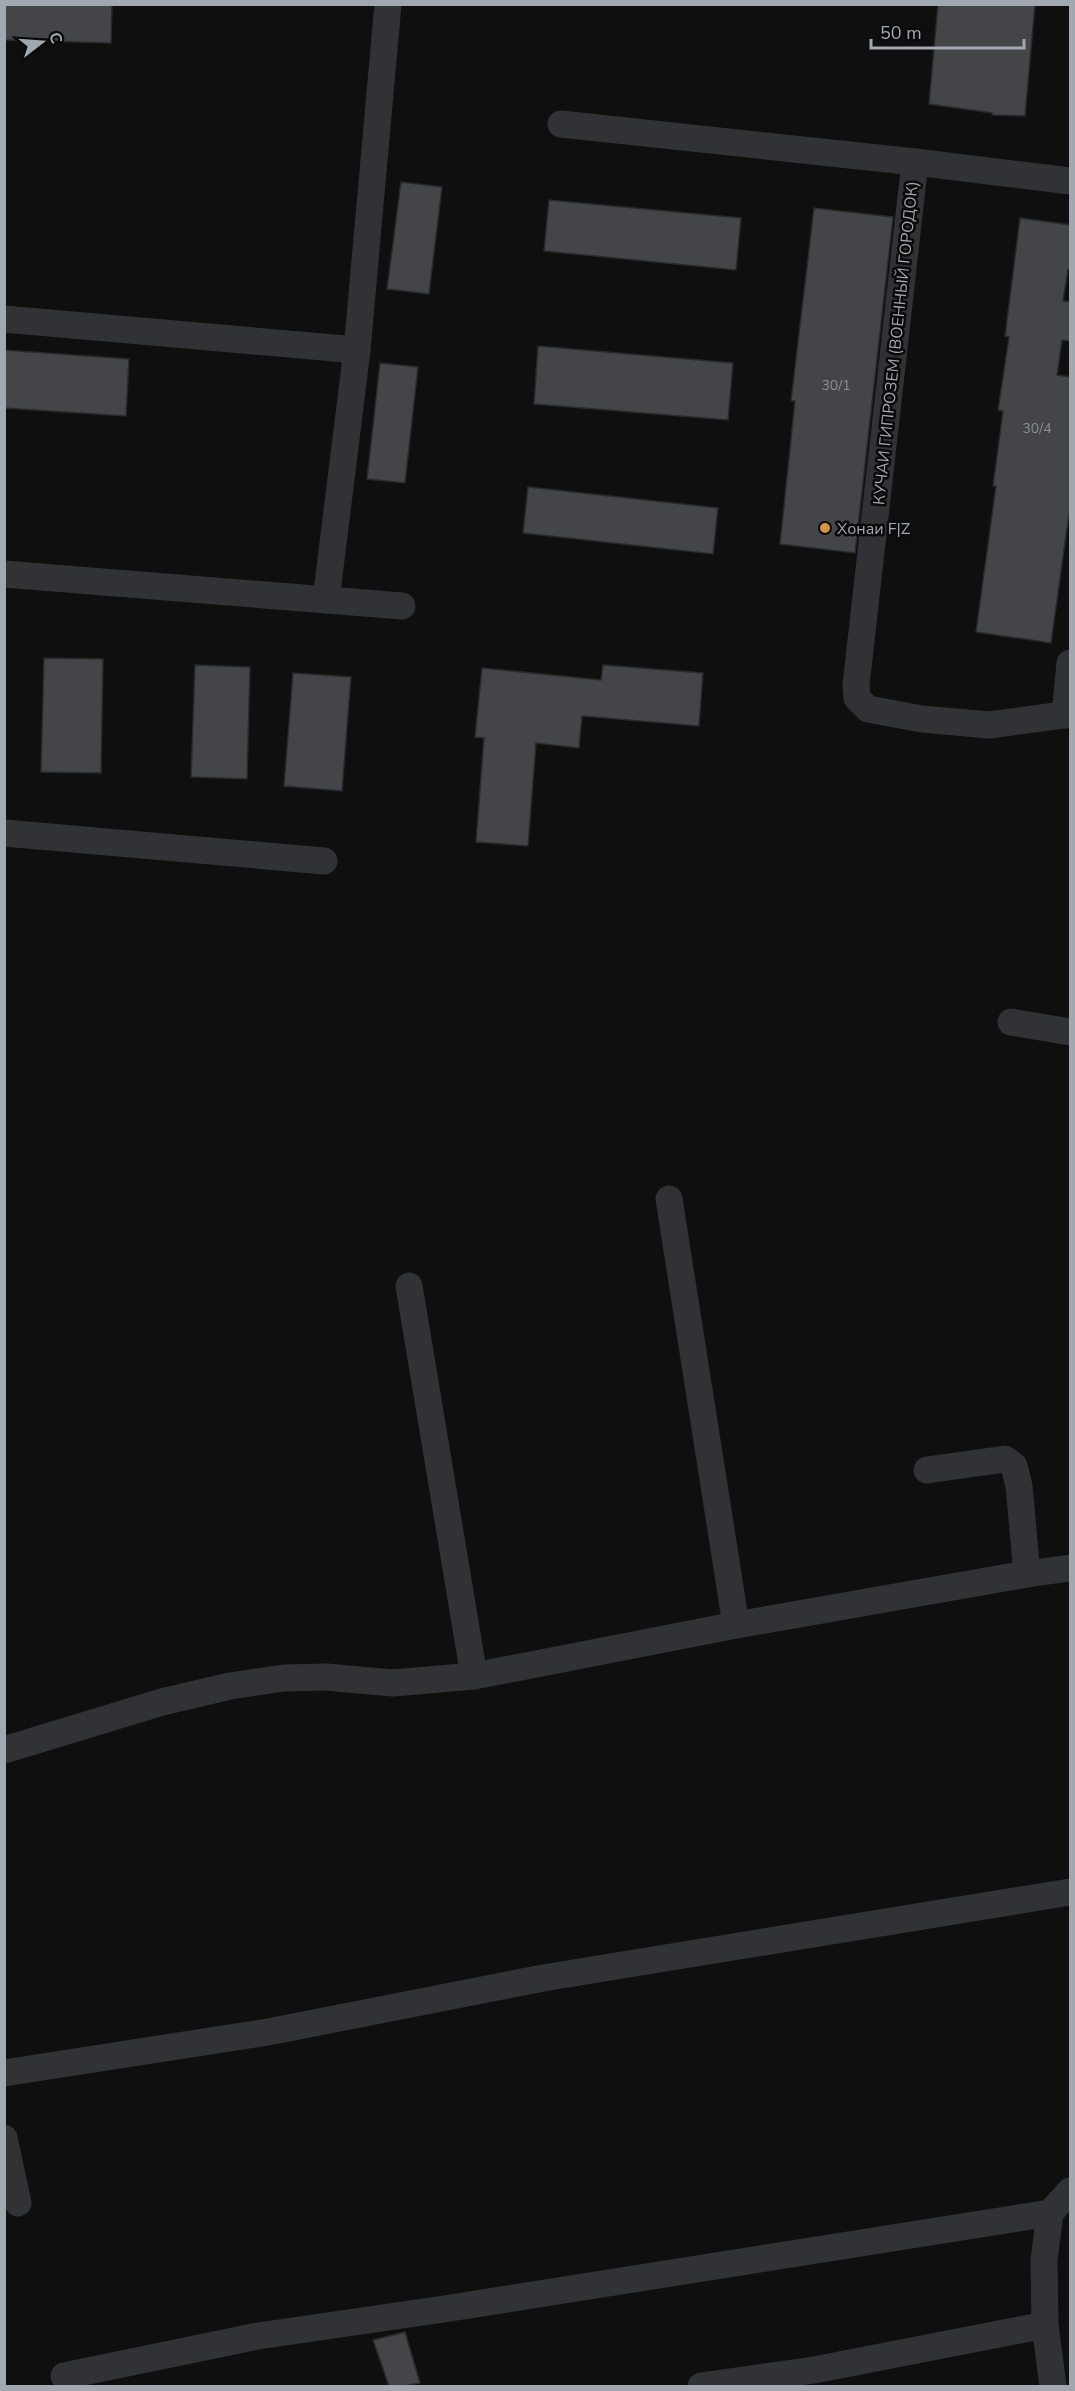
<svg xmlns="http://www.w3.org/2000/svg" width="1075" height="2391" font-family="'Nunito Sans',sans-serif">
<rect width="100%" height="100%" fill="#0f0f10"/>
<g fill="#434548" stroke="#292a2c" stroke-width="1.5">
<path d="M4,4h108l-1,39 -107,-3z"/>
<path d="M938,4h97l-10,112 -33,-1v-2l-63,-9z"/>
<path d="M401,182l41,5 -13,107 -42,-5z"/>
<path d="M549,200l192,18 -5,52 -192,-19z"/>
<path d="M814,208l79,9 -38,336 -75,-9 15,-143h-4z"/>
<path d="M1020,218l51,7v45l-3,-1 -5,32 8,1v39l-9,-1 -5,35 14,2v123l-20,143 -75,-11 20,-146h-3l10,-75 -5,-1 11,-73 -4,-1z"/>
<path d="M538,346l195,17 -5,57 -194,-16z"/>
<path d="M4,350l125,9 -3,57 -122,-8z"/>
<path d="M380,363l38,4 -13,116 -38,-4z"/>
<path d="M528,487l190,21 -5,46 -190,-21z"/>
<path d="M44,658l59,1 -2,114 -60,-1z"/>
<path d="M195,665l55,2 -3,112 -56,-2z"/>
<path d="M603,665l100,8 -4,53 -117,-10 -3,32 -43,-5 -8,103 -52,-4 8,-104 -9,-1 7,-69 119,12z"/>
<path d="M293,673l58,4 -9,114 -58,-5z"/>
<path d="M405,2332l15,51 -16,3h-15l-16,-46z"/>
</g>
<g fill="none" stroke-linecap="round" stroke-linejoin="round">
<g stroke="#313235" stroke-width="27">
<path d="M561,124l354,38 155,19"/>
<path d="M915,162l-59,523 1,13 11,11 54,10 67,6 81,-11"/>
<path d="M4,319l353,31"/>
<path d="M4,574l398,32"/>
<path d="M326,600l31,-250 31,-346"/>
<path d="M1065,715l5,-52"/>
<path d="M4,833l320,28"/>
<path d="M1011,1022l59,10"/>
<path d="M669,1199l67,426"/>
<path d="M409,1286l65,390"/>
<path d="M927,1470l78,-11 9,7 5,20 8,88"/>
<path d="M4,1750l158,-48 68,-16 54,-8 42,-1 67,6 81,-7 262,-51 291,-51 43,-6"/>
<path d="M4,2073l264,-41 275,-54 527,-86"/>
<path d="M4,2138l14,65"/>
<path d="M64,2376l194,-40 186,-27 606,-96"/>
<path d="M701,2386l113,-16 231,-45"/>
<path d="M1053,2386l-8,-61 -1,-65 6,-47 20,-22"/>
</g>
</g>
<circle fill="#d8943f" stroke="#0a0a0b" stroke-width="2" cx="825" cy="528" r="6"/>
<g text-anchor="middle" stroke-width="5" stroke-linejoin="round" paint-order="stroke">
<g font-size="14" fill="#8a8f95">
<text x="836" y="390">30/1</text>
<text x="1037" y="433">30/4</text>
</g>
<g font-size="16" fill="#a2a8af" stroke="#0a0a0b">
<text transform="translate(895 343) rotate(-84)" y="6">КУЧАИ ГИПРОЗЕМ (ВОЕННЫЙ ГОРОДОК)</text>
</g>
<g font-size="16" fill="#a2a8af" stroke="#0a0a0b" text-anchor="start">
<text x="837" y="534">Хонаи F|Z</text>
</g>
</g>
<rect width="1075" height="2391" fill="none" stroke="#a2a8af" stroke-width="12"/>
<g transform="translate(42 42) rotate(73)" stroke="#0a0a0b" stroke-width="4.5" paint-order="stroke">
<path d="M0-4.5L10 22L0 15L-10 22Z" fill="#a2a8af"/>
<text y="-9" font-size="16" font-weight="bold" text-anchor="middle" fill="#a2a8af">С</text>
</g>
<path d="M871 39v9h153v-9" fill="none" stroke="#a2a8af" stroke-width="3"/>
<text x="880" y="39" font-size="18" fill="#a2a8af" stroke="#0a0a0b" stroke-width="4.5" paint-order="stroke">50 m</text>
</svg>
